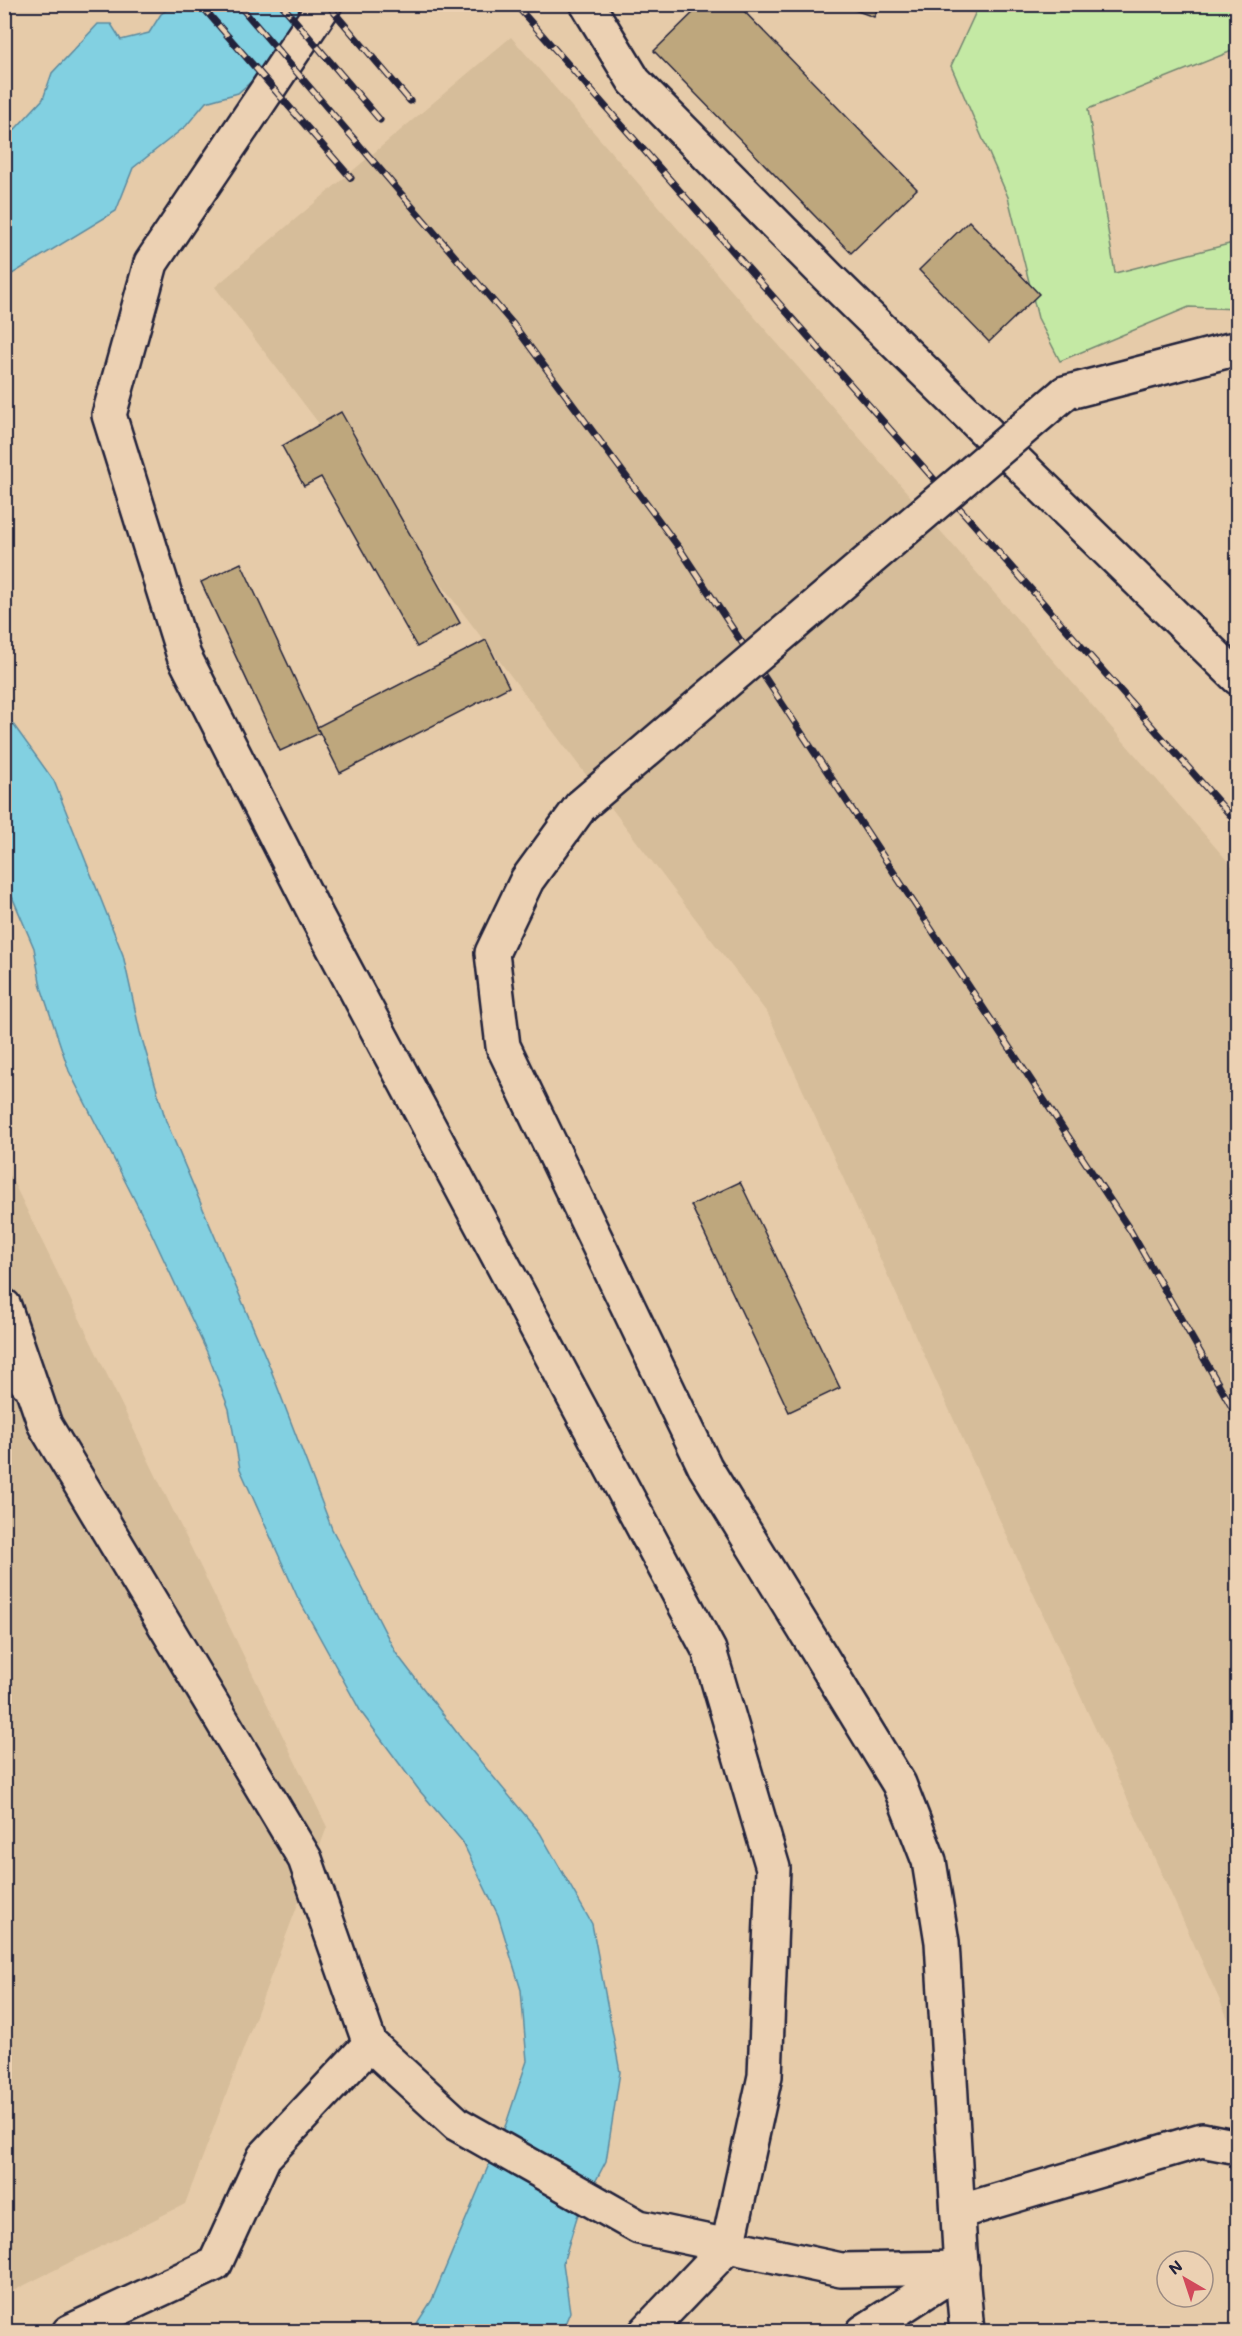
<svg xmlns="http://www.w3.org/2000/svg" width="1242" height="2336" font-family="Mali,sans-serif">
<rect width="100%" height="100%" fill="#e6cba9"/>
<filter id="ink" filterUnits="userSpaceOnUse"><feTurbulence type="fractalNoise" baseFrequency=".0167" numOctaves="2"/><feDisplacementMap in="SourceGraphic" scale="12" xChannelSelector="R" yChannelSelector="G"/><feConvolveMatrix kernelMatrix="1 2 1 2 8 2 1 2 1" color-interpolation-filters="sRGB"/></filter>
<g filter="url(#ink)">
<g fill="#d6bd9a">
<path d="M511,37l726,835v1166l-469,-1024 -553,-727z"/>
<path d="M4,1163l323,664 -142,377 -180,91z"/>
</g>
<path fill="#c4e9a4" stroke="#738670" stroke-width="1.5" d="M979,5h258v44l-149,60 27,164 122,-31v67l-48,-2 -129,54 -22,-43 -30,-121 -57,-131z"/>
<g fill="#82d0e1" stroke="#5c8a9f" stroke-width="1.5">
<path d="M174,5h166l-102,88 -32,9 -20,24 -53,42 -17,43 -104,63 -7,10v-144l38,-41 9,-26 46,-49h13l10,16 28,-7 12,-19z"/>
<path d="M4,692l1,21 49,68 69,174 17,77 26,89 103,244 63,164 64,124 65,85 79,95 52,91 28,148 -14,89 -29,56 -14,46 7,49 -8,19h-150l20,-31 74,-176 21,-63 -6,-71 -23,-75 -36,-74 -43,-51 -58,-78 -64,-116 -57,-127 -11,-60 -22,-57 -57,-122 -81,-159 -28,-84 -7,-39 -29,-68z"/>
</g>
<g fill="#bea77d" stroke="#22223b" stroke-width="1.5">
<path d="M702,4h35l180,185 -66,64 -197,-202z"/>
<path d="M838,4h41l-5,13z"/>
<path d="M969,221l70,73 -50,48 -70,-72z"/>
<path d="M341,412l119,211 -43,24 -96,-170 -17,9 -22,-40z"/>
<path d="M241,563l79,170 -40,18 -79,-169z"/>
<path d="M486,640l23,47 -169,86 -23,-46z"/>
<path d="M740,1182l100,206 -51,24 -98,-207z"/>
</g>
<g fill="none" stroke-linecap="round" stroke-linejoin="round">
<g stroke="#22223b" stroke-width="21">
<path id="lane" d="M4,1363l16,25"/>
</g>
<g stroke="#22223b" stroke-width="38">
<g id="street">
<path d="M325,4l-174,259 -42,152 75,241 133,261 392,733 64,218 -8,208 -37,170 -82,86"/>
<path d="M4,1306l41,119 260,434 65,185 87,80 182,103 202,43 121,-2"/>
<path d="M958,2212l244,-72 36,7"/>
<path d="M69,2332l146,-68 49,-107 106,-113"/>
<path d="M863,2332l99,-64"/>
</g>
</g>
<g stroke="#22223b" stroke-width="38">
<g id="secondary">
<path d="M587,4l47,77 194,196 410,401"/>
<path d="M1065,393l165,-43 8,1"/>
<path d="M581,806l-54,74 -35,73 11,93 202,421 194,317 30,77 13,81 18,309 7,81"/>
</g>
</g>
<use href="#lane" stroke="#ecd1b3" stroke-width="16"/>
<use href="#street" stroke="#ecd1b3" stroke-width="33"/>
<use href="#secondary" stroke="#ecd1b3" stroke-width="33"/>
<g stroke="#22223b" stroke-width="7">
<g id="rail">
<path d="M200,4l151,174"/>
<path d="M238,4l275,320 167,225 450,681 108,188"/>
<path d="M281,4l99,116"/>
<path d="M327,4l83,97"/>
<path d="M515,4l723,820"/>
</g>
</g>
<use href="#rail" stroke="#ecd1b3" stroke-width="4.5" stroke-dasharray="14" stroke-linecap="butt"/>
<g stroke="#22223b" stroke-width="38" stroke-linecap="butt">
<path id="secondary-bridge" d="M581,806l484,-413"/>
</g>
<use href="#secondary-bridge" stroke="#ecd1b3" stroke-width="33"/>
</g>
</g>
<rect width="1242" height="2336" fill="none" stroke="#ecd1b3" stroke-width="24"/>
<rect x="12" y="12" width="1218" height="2312" fill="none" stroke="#22223b" stroke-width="2" filter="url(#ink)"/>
<g transform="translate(1185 2279) rotate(321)"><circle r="28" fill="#ecd1b3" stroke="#9b8b83" stroke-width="1.5"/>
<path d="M0-4.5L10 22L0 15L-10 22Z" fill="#d1495b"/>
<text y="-9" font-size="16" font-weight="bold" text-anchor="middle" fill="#22223b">N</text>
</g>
</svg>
